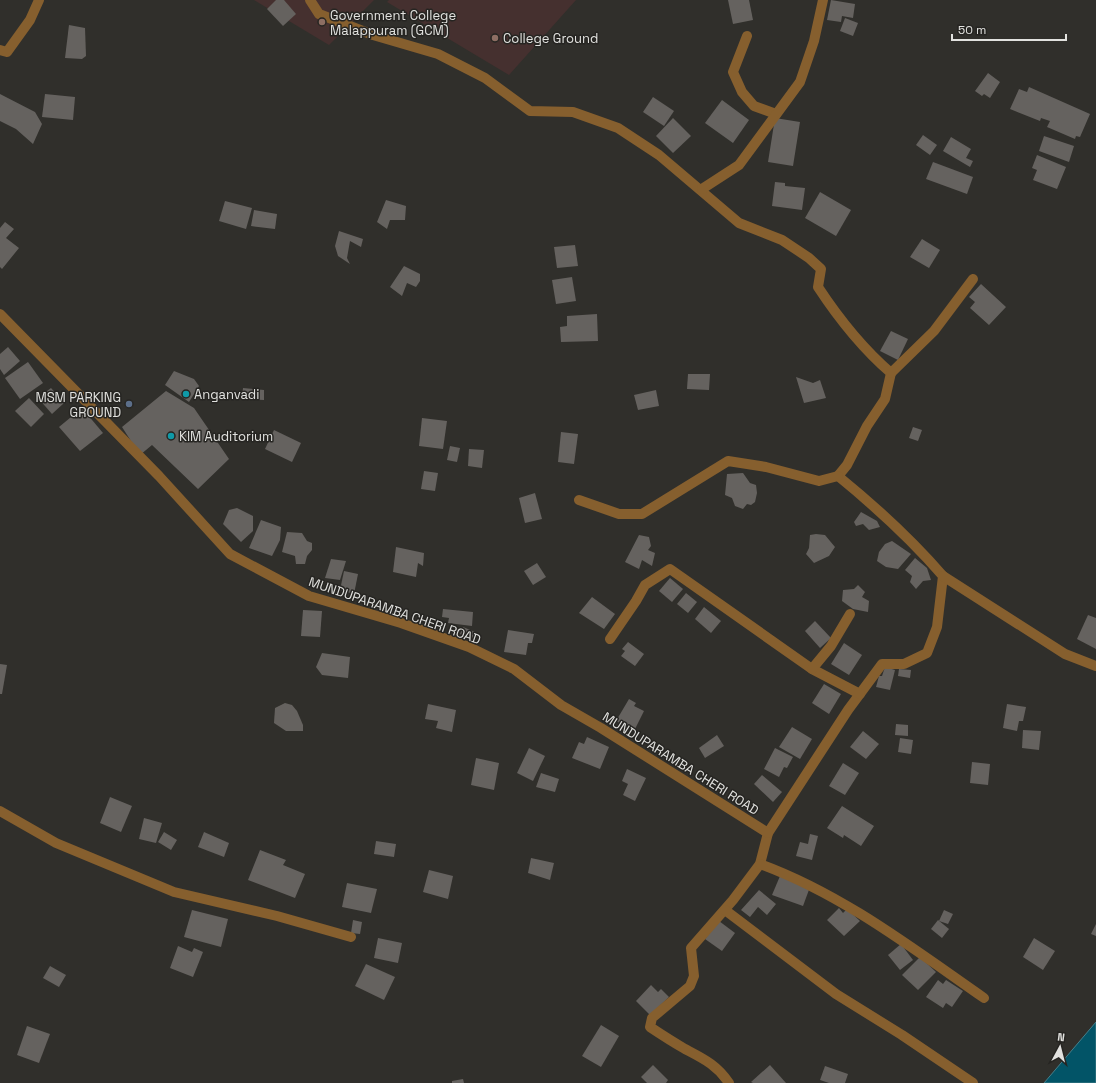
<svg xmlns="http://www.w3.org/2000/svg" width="1096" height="1083" font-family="'Space Grotesk',sans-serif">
<rect width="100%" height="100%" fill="#302f2b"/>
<g fill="#45302f">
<path d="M254,0h120l-45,45z"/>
<path d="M389,0h187l-67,75 -122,-73z"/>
</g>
<path fill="#025467" stroke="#457f8b" d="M1096,1022v61h-52z"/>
<g fill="#65625f">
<path d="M276,0h8l12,14 -13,12 -16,-17z"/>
<path d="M728,0h21l4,20 -20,4z"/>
<path d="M831,0l24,4 -2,14 -11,-2 -1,6 -14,-2z"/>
<path d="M845,18l13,5 -5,13 -13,-5z"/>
<path d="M69,25l16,3 1,28 -4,3 -17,-1z"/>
<path d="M988,73l12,9 -10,16 -6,-4 -2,2 -7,-5z"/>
<path d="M1029,87l61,27 -10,23 -4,-1 -1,3 -28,-12 3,-6 -9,-3 -1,3 -30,-12 9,-20 8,3z"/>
<path d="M0,94l35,18 7,12 -9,20 -17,-15 -16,-8z"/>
<path d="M45,94l30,3 -2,23 -31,-3z"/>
<path d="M653,97l21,14 -10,15 -21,-14z"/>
<path d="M722,100l27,20 -16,23 -28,-20z"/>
<path d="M673,118l18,18 -18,17 -17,-17z"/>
<path d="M775,118l25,4 -7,44 -25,-4z"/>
<path d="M923,135l14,10 -7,10 -14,-10z"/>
<path d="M1044,136l30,10 -5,16 -30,-11z"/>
<path d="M951,137l20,12 -5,9 7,3 -3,6 -27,-16z"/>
<path d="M1037,155l29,12 -9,22 -24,-9 4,-10 -5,-2z"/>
<path d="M933,162l40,15 -6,17 -41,-15z"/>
<path d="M775,182l10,1v3l20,2 -3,22 -30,-4z"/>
<path d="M820,192l31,18 -15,26 -31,-18z"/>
<path d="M386,200l20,6 -1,14h-15l-3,9 -10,-7z"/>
<path d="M225,201l27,7 -6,21 -27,-8z"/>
<path d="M254,210l23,4 -2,15 -24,-3z"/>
<path d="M5,222l9,7 -8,9 13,10 -17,21 -2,-2v-39z"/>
<path d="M339,231l24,8 -2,8 -11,-6 -3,17 3,6 -12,-8 -3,-10z"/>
<path d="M922,239l18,11 -11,18 -19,-11z"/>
<path d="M575,245l3,21 -21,2 -3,-21z"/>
<path d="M404,266l16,8v7l-4,6 -9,-4 -5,13 -12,-9z"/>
<path d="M572,277l4,24 -20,3 -4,-24z"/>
<path d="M981,284l25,23 -17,18 -19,-17 5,-6 -6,-5z"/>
<path d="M597,314l1,27 -37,1 -1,-15 7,-1v-10z"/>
<path d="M891,331l17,8 -10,21 -18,-9z"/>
<path d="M8,347l12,14 -16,14 -4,-6v-15z"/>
<path d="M28,362l15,21 -23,16 -15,-21z"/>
<path d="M174,371l20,8 5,7 -10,16 -24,-17z"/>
<path d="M688,374h22l-1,16 -22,-1z"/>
<path d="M796,377l17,6 7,-3 6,18 -22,5z"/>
<path d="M51,388l13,15 -12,11 -14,-16z"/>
<path d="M243,388l21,2v10l-22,-1z"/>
<path d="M656,390l3,16 -21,4 -4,-15z"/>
<path d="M166,391l28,17 35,51 -31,30 -46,-44 -12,10 -18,-28z"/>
<path d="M29,398l15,16 -13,13 -16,-16z"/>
<path d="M82,408l21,25 -23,18 -21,-24z"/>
<path d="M422,418l25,3 -4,28 -24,-3z"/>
<path d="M913,427l9,3 -4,11 -9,-3z"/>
<path d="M274,430l27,13 -9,19 -27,-13z"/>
<path d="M561,432l17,2 -4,30 -16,-2z"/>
<path d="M450,446l10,2 -3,14 -10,-2z"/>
<path d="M469,449l15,1 -2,18 -14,-2z"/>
<path d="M424,471l14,2 -3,18 -14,-2z"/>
<path d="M743,473l7,10 6,2 1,8 -2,9 -4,3 -4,-1 -4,5 -8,-3 -3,-8 -7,-3 2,-21z"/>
<path d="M535,493l7,26 -17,4 -6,-25z"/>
<path d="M237,508l16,8v15l-12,11 -18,-18 6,-14z"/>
<path d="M861,512l16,9 3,6 -11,3 -6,-6 -7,2 -2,-4z"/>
<path d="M261,520l20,7 -1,13 -8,16 -23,-8z"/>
<path d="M287,532l15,1 5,8 5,2v7l-5,6 -2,8h-9l-1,-8 -13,-4z"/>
<path d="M816,534l9,1 10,12 -6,9 -15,7 -8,-9 3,-6 1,-13z"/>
<path d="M639,535l10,2 2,9 -3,4 7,3 -3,13 -10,-6 -3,9 -14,-7z"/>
<path d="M892,541l19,13 -13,15 -12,-2 -9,-6 2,-9 6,-8z"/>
<path d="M396,547l28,6 -1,13 -5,-3 -2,14 -23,-5z"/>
<path d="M915,558l12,10 4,12 -8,1 -7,8 -6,-7 2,-6 -7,-6z"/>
<path d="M331,559l15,2 -6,19 -15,-2z"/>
<path d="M537,563l9,14 -13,8 -9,-14z"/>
<path d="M344,571l14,3 -4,20 -14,-4z"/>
<path d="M670,578l13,11 -11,13 -13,-11z"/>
<path d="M858,585l7,7 -3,5 7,4 -1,11 -15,-3 -11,-8 1,-11 11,-1z"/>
<path d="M686,593l11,9 -9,11 -11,-9z"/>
<path d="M592,597l23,17 -11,15 -25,-16z"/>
<path d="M704,607l17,14 -10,12 -16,-14z"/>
<path d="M443,609l30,3 -1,14 -24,-3 1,-5 -7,-1z"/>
<path d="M303,610l19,1 -2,26 -19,-1z"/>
<path d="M1088,615l8,3v31l-19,-10z"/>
<path d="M815,621l16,17 -11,10 -15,-17z"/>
<path d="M463,627l12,5 -3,7 -12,-5z"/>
<path d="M508,630l26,4 -2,9h-4l-2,12 -22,-3z"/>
<path d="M628,642l16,12 -9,12 -14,-10 4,-5 -3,-2z"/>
<path d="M844,643l18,12 -13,20 -18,-11z"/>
<path d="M322,653l28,4 -2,21 -26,-3 -6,-8z"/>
<path d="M0,664l7,1 -5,29h-2z"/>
<path d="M885,667l10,3 -5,20 -14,-3 3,-11h3z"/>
<path d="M899,669l12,1 -1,8 -12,-2z"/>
<path d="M824,684l17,10 -12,20 -17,-11z"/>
<path d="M629,699l7,4 -2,3 10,5 -10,20 -18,-10z"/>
<path d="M285,703l7,2 5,6 6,14v6h-17l-12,-8 1,-15z"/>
<path d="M428,704l28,6 -4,22 -16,-4 2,-7 -13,-2z"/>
<path d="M1007,704l19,3 -3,14h-4l-2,10 -14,-3z"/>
<path d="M896,724l12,1v11l-13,-1z"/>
<path d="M792,727l20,12 -12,20 -21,-12z"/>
<path d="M1023,730l18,1 -2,19 -17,-2z"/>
<path d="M863,731l16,13 -13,15 -16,-12z"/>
<path d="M717,735l7,11 -19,12 -6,-10z"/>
<path d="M587,737l22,10 -9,22 -28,-11 7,-16 5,2z"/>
<path d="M900,738l13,2 -2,14 -13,-2z"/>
<path d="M529,748l16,8 -12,25 -16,-8z"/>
<path d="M775,748l18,9 -6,11 -3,-1 -5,10 -15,-8z"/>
<path d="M476,758l23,5 -5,27 -23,-5z"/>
<path d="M972,762l18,2 -2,21 -18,-2z"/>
<path d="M843,763l16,10 -14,22 -16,-9z"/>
<path d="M627,769l19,9 -11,23 -12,-6 5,-11 -6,-3z"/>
<path d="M541,773l18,6 -4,13 -19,-5z"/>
<path d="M762,775l20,17 -9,10 -19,-18z"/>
<path d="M110,797l22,9 -11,26 -21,-9z"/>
<path d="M842,806l32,20 -13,20 -17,-11 -1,3 -16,-10z"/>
<path d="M144,818l18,5 -6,20 -17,-4z"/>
<path d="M164,832l13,8 -6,10 -13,-8z"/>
<path d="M204,832l25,11 -5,14 -26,-10z"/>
<path d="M810,834l8,2 -6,24 -16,-4 4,-14 8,2z"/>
<path d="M376,841l20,3 -2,13 -20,-3z"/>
<path d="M260,850l26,10 -3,5 22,9 -10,24 -47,-18z"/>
<path d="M531,858l23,5 -4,17 -22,-7z"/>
<path d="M429,870l24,6 -5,23 -25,-7z"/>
<path d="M780,876l30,11 -7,19 -31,-11z"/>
<path d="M347,883l30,6 -6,24 -29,-6z"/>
<path d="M759,890l17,14 -9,11 -9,-8 -8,10 -9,-7z"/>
<path d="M839,908l4,5 4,-4 13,12 -16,15 -17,-16z"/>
<path d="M192,910l36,9 -7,28 -37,-10z"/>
<path d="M944,910l9,4 -5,10 -9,-3z"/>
<path d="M353,920l9,2 -2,12 -9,-1z"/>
<path d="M938,920l11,9 -7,9 -11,-9z"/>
<path d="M719,921l16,12 -13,18 -17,-12z"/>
<path d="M1096,924v12l-5,-2z"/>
<path d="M378,938l24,5 -4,20 -24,-5z"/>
<path d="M1034,938l21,13 -12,19 -20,-13z"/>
<path d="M901,944l12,16 -13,10 -12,-15z"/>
<path d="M178,946l14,6 2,-4 9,4 -10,25 -23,-9z"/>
<path d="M920,957l16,15 -18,18 -16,-15z"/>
<path d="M366,964l29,13 -11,23 -29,-14z"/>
<path d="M50,966l16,9 -7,12 -16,-9z"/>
<path d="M938,980l5,4 3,-4 17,11 -11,16 -6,-4 -3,5 -17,-11z"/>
<path d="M651,985l7,7 3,-3 8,8 -19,18 -14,-14z"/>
<path d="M601,1025l18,11 -18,31 -19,-11z"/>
<path d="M27,1026l23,8 -11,29 -22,-8z"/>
<path d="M653,1065l15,15 -2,3h-19l-6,-6z"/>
<path d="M770,1065l16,18h-33l-2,-1z"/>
<path d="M825,1066l23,8 -3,9h-16l-9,-3z"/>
<path d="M463,1079l1,4h-12v-2z"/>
</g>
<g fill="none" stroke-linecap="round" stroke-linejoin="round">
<g stroke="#865f2e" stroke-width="10">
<path d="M310,0l9,14 54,21 65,19 47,24 45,33 43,1 45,16 41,27 80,68 43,17 27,18 12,11 -3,18c21,32 44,61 73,86l-6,26 -18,27 -20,39 -9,11c38,31 73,63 105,100l-6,51 -10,26 -23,11h-22l-34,46 -80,123 -8,31 -27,36 -42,48 3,28 -4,10 -38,32 -2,9c12,8 23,15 35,22 19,10 32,16 44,34"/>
<path d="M747,36l-14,36 9,20 12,14 22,8"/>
<path d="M0,50l7,2 23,-32 9,-20"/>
<path d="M702,189l37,-24 61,-83 14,-41 9,-41"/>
<path d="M0,314l159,162 71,78 79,42 92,27 68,24 45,22 47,36 40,23 167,105"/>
<path d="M891,373l43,-42 39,-52"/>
<path d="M579,500l40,14h23l86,-53 38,6 53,14 19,-5"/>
<path d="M943,576l122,78 31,12"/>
<path d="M610,639l26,-38 9,-16 25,-16 142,100 48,25"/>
<path d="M812,669l19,-23 19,-32"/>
<path d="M0,811l56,32 118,49 103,24 74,21"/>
<path d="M760,864c82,30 152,84 224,134"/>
<path d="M725,910l111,84 66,41 71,48"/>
</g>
</g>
<g fill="#8d6e63" stroke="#262522" stroke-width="1.5">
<circle cx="322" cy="22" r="4"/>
<circle cx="495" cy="38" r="4"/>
</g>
<g fill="#0f9aa8" stroke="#262522" stroke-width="1.5">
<circle cx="186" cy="394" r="4"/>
<circle cx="171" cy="436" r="4"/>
</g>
<circle fill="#5c6f8a" stroke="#262522" stroke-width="1.5" cx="129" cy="404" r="4"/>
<g text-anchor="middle" stroke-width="3" stroke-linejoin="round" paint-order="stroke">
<g font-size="13" fill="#e2e2df" stroke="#262522" text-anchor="start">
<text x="330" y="20">Government College<tspan x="330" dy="15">Malappuram (GCM)</tspan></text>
<text x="503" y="43">College Ground</text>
<text x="194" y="399">Anganvadi</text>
<text x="121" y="402" text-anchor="end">MSM PARKING<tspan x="121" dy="15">GROUND</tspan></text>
<text x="179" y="441">KIM Auditorium</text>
</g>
<g font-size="13" fill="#e2e2df" stroke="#262522">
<text transform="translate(395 610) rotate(19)" y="5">MUNDUPARAMBA CHERI ROAD</text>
<text transform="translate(681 763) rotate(32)" y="5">MUNDUPARAMBA CHERI ROAD</text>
</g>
</g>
<g transform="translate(1060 1047) rotate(7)" stroke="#262522" stroke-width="3" paint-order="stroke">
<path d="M0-3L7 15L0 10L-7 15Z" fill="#e2e2df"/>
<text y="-6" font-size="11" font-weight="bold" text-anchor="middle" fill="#e2e2df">N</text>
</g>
<path d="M952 34v6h114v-6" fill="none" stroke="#e2e2df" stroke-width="2"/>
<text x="958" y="34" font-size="12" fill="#e2e2df" stroke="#262522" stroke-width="3" paint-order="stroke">50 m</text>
</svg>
